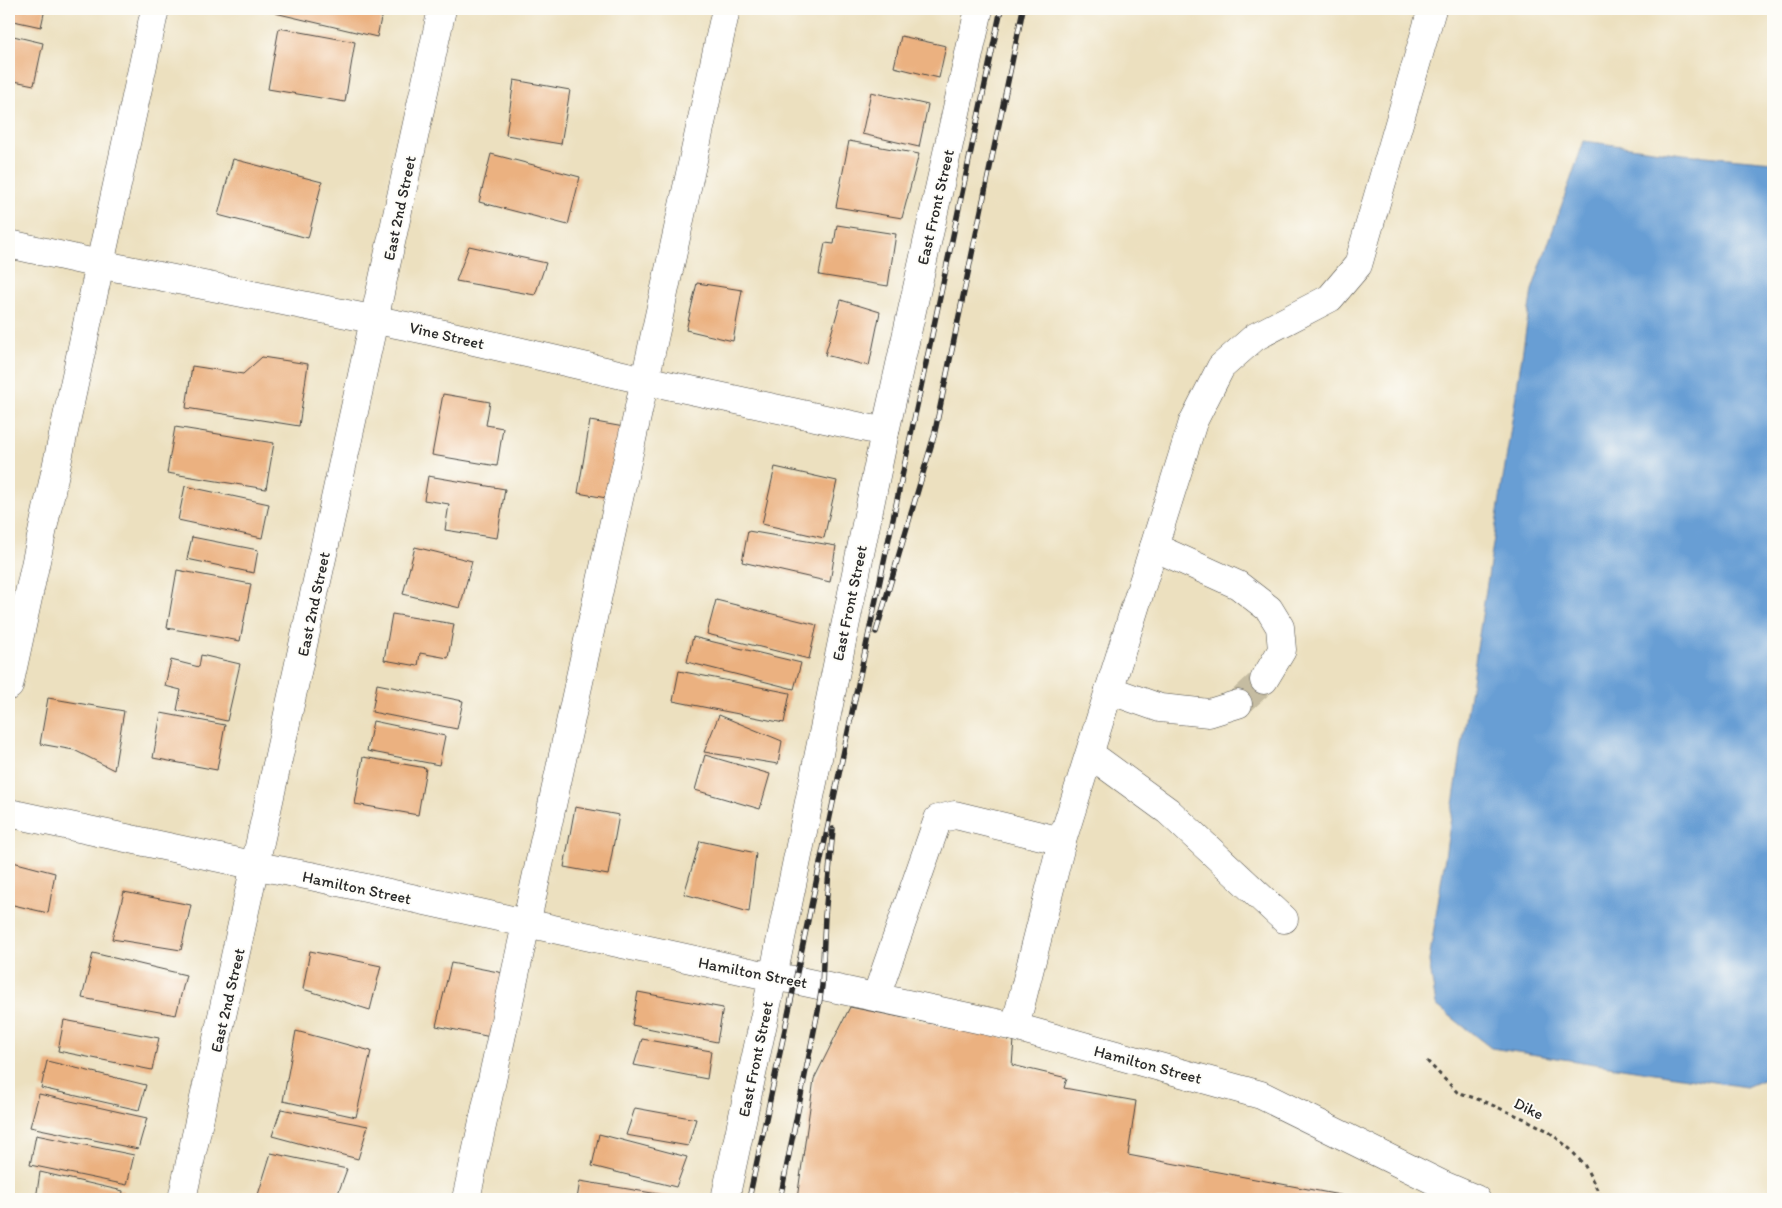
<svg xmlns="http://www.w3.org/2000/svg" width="1782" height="1208" font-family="Itim,sans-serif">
<rect width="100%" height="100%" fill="#fdfcf7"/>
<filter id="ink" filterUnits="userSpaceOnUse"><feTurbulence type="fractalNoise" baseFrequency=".02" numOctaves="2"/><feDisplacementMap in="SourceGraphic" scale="10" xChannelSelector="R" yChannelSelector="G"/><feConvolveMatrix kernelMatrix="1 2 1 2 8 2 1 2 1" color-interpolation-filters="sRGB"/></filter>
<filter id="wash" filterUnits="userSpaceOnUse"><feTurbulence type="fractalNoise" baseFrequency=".0096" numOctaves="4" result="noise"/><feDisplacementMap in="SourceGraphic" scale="20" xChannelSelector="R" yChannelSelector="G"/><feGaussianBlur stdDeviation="1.12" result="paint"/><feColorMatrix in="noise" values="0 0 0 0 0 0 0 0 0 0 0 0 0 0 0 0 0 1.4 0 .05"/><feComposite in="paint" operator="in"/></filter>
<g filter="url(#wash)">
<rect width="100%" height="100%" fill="#ece0bf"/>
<path fill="#679ed4" stroke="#496480" d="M1584,141l99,13 90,8v862l-8,55 -19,8 -255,-39 -55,-43 -7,-44 103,-671z"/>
<g id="blocks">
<g fill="#ebb180">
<path d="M9,9h36l-4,18 -32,-7z"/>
<path d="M276,9h107l-6,28 -102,-24z"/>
<path d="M279,28l76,14 -10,60 -77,-13z"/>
<path d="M9,35l34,8 -9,42 -25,-5z"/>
<path d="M901,36l45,10 -7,32 -45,-11z"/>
<path d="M514,80l56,10 -9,54 -55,-9z"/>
<path d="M871,92l57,13 -9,42 -57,-13z"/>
<path d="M849,141l70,13 -17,64 -66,-11z"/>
<path d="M491,154l89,23 -12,48 -89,-23z"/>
<path d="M233,159l89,23 -14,56 -90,-23z"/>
<path d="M837,225l59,9 -8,52 -69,-11 6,-32 9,1z"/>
<path d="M469,246l77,17 -11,32 -79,-14z"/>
<path d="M697,283l45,7 -9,51 -47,-11z"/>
<path d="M841,300l39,12 -11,54 -44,-11z"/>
<path d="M262,357l46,7 -9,62 -113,-18 6,-42 51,8z"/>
<path d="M443,394l47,8 -4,23 17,3 -6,38 -65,-11z"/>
<path d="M590,421l34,6 -12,72 -34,-6z"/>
<path d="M175,427l99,16 -8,46 -99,-16z"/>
<path d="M775,467l62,14 -13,57 -62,-14z"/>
<path d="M428,476l77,13 -8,49 -52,-8 4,-26 -25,-4z"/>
<path d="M185,486l84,18 -7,34 -84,-18z"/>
<path d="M748,531l88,15 -6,36 -88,-20z"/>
<path d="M192,537l66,13 -4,23 -67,-14z"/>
<path d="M415,547l57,14 -12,47 -57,-14z"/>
<path d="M177,570l74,14 -11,57 -73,-13z"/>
<path d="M716,600l101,25 -8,34 -102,-25z"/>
<path d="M392,614l62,10 -6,34 -28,-5 -2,13 -34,-6z"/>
<path d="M693,637l108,26 -7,26 -107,-27z"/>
<path d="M201,655l39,9 -13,57 -50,-11 4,-20 -16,-4 6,-26 28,7z"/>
<path d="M679,671l111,22 -6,30 -111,-22z"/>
<path d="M377,684l86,17 -6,28 -85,-17z"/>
<path d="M48,698l76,13 -10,59 -40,-20 -34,-6z"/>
<path d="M161,713l64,12 -8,45 -64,-12z"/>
<path d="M719,715l63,26 -4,23 -74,-12z"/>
<path d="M373,721l72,15 -6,29 -72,-14z"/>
<path d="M705,755l65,19 -10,35 -65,-19z"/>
<path d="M363,757l63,11 -8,47 -63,-11z"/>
<path d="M575,807l44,8 -11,60 -44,-8z"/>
<path d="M700,841l56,12 -7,59 -65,-18z"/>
<path d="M9,861l46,12 -7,40 -39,-9z"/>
<path d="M124,892l67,13 -10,45 -69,-11z"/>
<path d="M310,951l71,15 -11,44 -67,-21z"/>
<path d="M93,953l93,22 -10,40 -94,-17z"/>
<path d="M451,963l58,11 -18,63 -55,-11z"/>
<path d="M638,992l85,16 -6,34 -85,-17z"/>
<path d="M850,1007l164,33 -2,25 55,13 -3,10 72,13 -8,54 233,44h-564l17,-120z"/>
<path d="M64,1020l95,18 -7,32 -94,-19z"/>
<path d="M296,1031l75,20 -15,66 -73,-16z"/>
<path d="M642,1039l69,12 -4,28 -73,-14z"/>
<path d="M47,1061l99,24 -7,25 -98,-22z"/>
<path d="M39,1094l108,24 -9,31 -108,-22z"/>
<path d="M635,1108l61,11 -8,27 -62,-11z"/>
<path d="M281,1109l87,17 -10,33 -86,-23z"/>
<path d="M599,1134l88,23 -11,30 -84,-21z"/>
<path d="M36,1135l98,20 -7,30 -97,-20z"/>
<path d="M271,1153l76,16 -11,30h-72l-7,-1z"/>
<path d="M40,1172l83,19 -1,8h-86z"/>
<path d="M580,1181l96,16 -1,2h-98z"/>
</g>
</g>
</g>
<g filter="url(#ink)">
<use href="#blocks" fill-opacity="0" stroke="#484641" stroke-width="1"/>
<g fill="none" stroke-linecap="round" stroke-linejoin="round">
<path stroke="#c5bca1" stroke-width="28" stroke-dasharray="28 14" stroke-linecap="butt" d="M1238,704l26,-24"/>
<g stroke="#484641" stroke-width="29">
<g id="minor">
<path d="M9,244l90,20 327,66 218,50 241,52"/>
<path d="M1154,547l84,38 31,24 11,18 2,23 -18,30"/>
<path d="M9,686l146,-677"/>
<path d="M1109,690l51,18 49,5 29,-9"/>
<path d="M1090,754l78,57 116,108"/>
<path d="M9,813l248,53 54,10 462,101 22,3 220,47 246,68 180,89 35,15"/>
<path d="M876,997l62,-178 17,-4 107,26"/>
<path d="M1015,1027l47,-186 131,-419 28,-55 34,-30 75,-39 28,-33 74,-256"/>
<path d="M182,1199c89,-396 174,-793 260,-1190"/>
<path d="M466,1199l260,-1190"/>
<path d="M725,1199l48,-222 112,-545 94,-423"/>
</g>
</g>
<path stroke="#484641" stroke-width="3" stroke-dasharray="4 4" stroke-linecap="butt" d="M1427,1061l30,31 23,8 45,19 23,12 22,18 15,17 17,33"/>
<use href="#minor" stroke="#fff" stroke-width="28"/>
<g stroke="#2b2b2b" stroke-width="5.5">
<g id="rail">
<path d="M876,632l58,-196 89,-427"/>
<path d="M749,1199l252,-1190"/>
<path d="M780,1199l38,-188 4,-25 3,-70 8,-87"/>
</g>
</g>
<use href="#rail" stroke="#fdfcf7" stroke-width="4" stroke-dasharray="11" stroke-linecap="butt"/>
</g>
</g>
<g text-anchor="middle" stroke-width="4" stroke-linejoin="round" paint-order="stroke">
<g font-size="16" fill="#2b2b2b" stroke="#fdfcf7">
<text transform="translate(935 207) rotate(-77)" y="6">East Front Street</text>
<text transform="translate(399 208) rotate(-78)" y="6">East 2nd Street</text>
<text transform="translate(447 335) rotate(13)" y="6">Vine Street</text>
<text transform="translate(849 603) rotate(-78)" y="6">East Front Street</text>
<text transform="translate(313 604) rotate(-78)" y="6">East 2nd Street</text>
<text transform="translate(357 887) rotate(12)" y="6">Hamilton Street</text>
<text transform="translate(753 972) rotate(11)" y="6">Hamilton Street</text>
<text transform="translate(227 1000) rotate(-77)" y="6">East 2nd Street</text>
<text transform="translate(755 1059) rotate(-78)" y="6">East Front Street</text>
<text transform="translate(1148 1064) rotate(15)" y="6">Hamilton Street</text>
<text transform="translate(1529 1108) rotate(26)" y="6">Dike</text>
</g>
</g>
<rect width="1782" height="1208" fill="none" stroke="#fdfcf7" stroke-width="30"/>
</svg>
